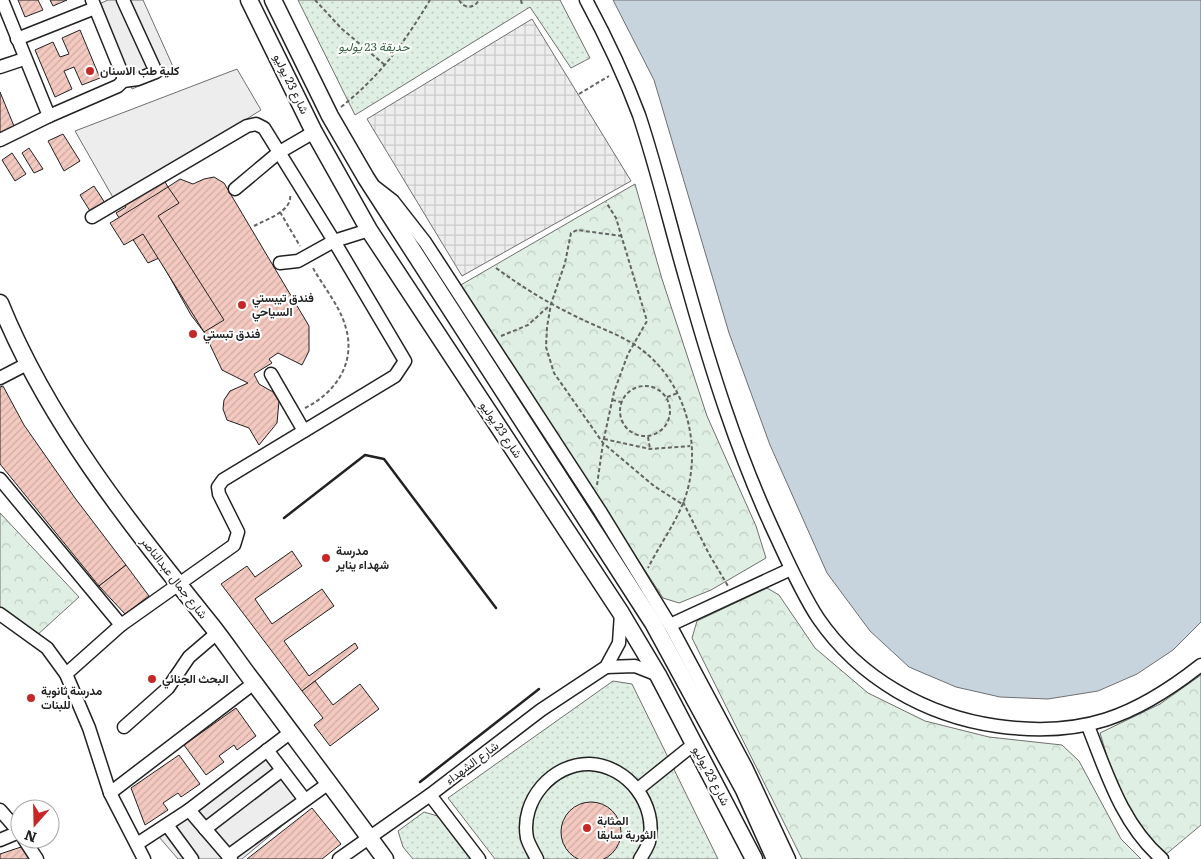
<svg xmlns="http://www.w3.org/2000/svg" width="1201" height="859" font-family="Literata,Vazirmatn,serif">
<defs>
<pattern id="park-crowns" width="20" height="18" patternUnits="userSpaceOnUse" patternTransform="scale(1.25)"><rect width="20" height="18" fill="#e0efe3"/><path d="M2 6a3 3 0 1 1 6 0M12 15a3 3 0 1 1 6 0" fill="none" stroke="#c0cdc2"/></pattern>
<pattern id="garden-dots" width="8" height="8" patternUnits="userSpaceOnUse" patternTransform="scale(1.25)"><rect width="8" height="8" fill="#e0efe3"/><path d="M2 2h.1M6 6h.1" fill="none" stroke="#c0cdc2" stroke-width="1.8" stroke-linecap="round"/></pattern>
<pattern id="plaza-grid" width="8" height="8" patternUnits="userSpaceOnUse" patternTransform="scale(1.25)"><rect width="8" height="8" fill="#ededed"/><path d="M0 4h8M4 0v8" fill="none" stroke="#cbcbcb"/></pattern>
<pattern id="building-hatch" width="6" height="6" patternUnits="userSpaceOnUse" patternTransform="scale(1.25)"><rect width="6" height="6" fill="#f3c9c0"/><path d="M-1 1l2-2M0 6l6-6M5 7l2-2" fill="none" stroke="#d0aca5"/></pattern>
</defs>
<rect width="100%" height="100%" fill="#fff"/>
<g fill="url(#park-crowns)" stroke="#6f6f6f">
<path d="M635,184l27,95 45,137 49,110 10,32 -55,32 -32,13 -16,-5 -204,-312z"/>
<path d="M0,513l79,84 -44,40 -35,-29z"/>
<path d="M767,588l12,7 36,53 53,45 57,28 64,16 73,8 17,16 42,78 20,20h-339l-110,-221 5,-17z"/>
<path d="M1201,675v150l-37,31 -45,-60 -19,-63 60,-29z"/>
</g>
<g fill="url(#garden-dots)" stroke="#6f6f6f">
<path d="M298,0h262l30,58 -19,10 -41,-61 -175,108z"/>
<path d="M613,681l19,3 86,175h-223l-47,-61z"/>
<path d="M424,812l17,5 32,42h-60l-10,-12 -5,-16z"/>
</g>
<g fill="#ededed" stroke="#6f6f6f">
<path d="M108,0h35l32,71 -43,18 -33,-85z"/>
<path d="M237,69l24,41 -146,91 -40,-70z"/>
<path d="M261,752l46,53 -65,54h-64l-19,-22z"/>
</g>
<path fill="url(#plaza-grid)" stroke="#6f6f6f" d="M532,19l99,162 -169,95 -95,-157z"/>
<path fill="#c7d3dd" stroke="#6f6f6f" d="M613,0h588v622l-28,28 -36,24 -39,17 -50,8 -48,-2 -44,-10 -47,-20 -39,-36 -43,-58 -57,-128 -41,-112 -75,-253z"/>
<g fill="url(#building-hatch)" stroke="#222">
<path d="M18,0h20l5,10 -18,7z"/>
<path d="M50,0h17l-14,6z"/>
<path d="M80,30l20,48 -18,7 -8,-18 -10,4 8,18 -17,8 -20,-47 18,-8 7,15 9,-3 -7,-16z"/>
<path d="M0,92l16,39 -16,7z"/>
<path d="M63,134l17,27 -16,10 -16,-30z"/>
<path d="M29,148l14,21 -9,4 -12,-20z"/>
<path d="M12,153l14,21 -11,7 -13,-21z"/>
<path d="M214,177l10,6 85,143v25l-7,14 -24,-12 -9,6 3,4 -18,11 5,10 14,8 6,9 -2,22 -18,22 -10,-17 -22,-8 -4,-11 1,-9 6,-9 18,-8 -26,-13 -18,-38 -13,-17 -32,-57 -11,5 -32,-50 10,-6 -2,-4 40,-23 4,7 12,-8 13,5 11,-5z"/>
<path d="M94,186l11,17 -15,8 -10,-16z"/>
<path d="M168,187l11,16 -21,13 66,104 -20,12 -61,-98 -19,11 -14,-22z"/>
<path d="M3,386l21,39 51,73 51,67 -27,21 -99,-122v-77z"/>
<path d="M292,551l10,15 -47,33 17,25 50,-35 12,17 -50,35 25,35 46,-33 3,5 -56,43 -81,-107 26,-18 8,11z"/>
<path d="M126,565l23,31 -24,18 -26,-28z"/>
<path d="M315,681l18,24 27,-21 19,25 -49,37 -16,-21 9,-7 -21,-27z"/>
<path d="M236,708l20,28 -19,14 -3,-5 -15,11 5,6 -18,13 -22,-30z"/>
<path d="M179,755l21,29 -19,13 -3,-4 -15,10 5,7 -23,15 -14,-37z"/>
<circle cx="591" cy="832" r="30"/>
<path d="M312,808l29,36 -19,15h-75z"/>
<path d="M24,846l8,13h-32v-5z"/>
</g>
<g fill="none" stroke-linecap="round" stroke-linejoin="round">
<g stroke="#222" stroke-width="15">
<g id="minor">
<path d="M586,0c20,37 38,75 53,115 18,54 31,110 47,165 24,86 51,173 89,254 13,28 26,58 43,84 41,60 108,98 179,108 85,12 138,-9 204,-61"/>
<path d="M17,39l78,-31"/>
<path d="M0,67l24,-8"/>
<path d="M123,81l15,-2 18,-7 -33,-72"/>
<path d="M49,116l69,-30 5,-5v-5l-31,-76"/>
<path d="M0,140l49,-24 -47,-116"/>
<path d="M375,187l18,14 32,41 175,269 70,114"/>
<path d="M235,189l43,-36 36,-21"/>
<path d="M280,263l18,-2 36,-20 35,-11"/>
<path d="M271,374l33,57"/>
<path d="M0,378l27,-14"/>
<path d="M0,479l121,146"/>
<path d="M0,614l47,34 19,26 23,54 21,65 34,66"/>
<path d="M606,667l29,-1 23,9"/>
<path d="M66,674l55,-49 113,-80 4,-13 -19,-38 -1,-7 5,-7 172,-104 10,-15 -71,-120 -70,-113 -8,-4 -9,2 -155,91"/>
<path d="M1088,726c19,48 34,98 74,133"/>
<path d="M124,727l44,-39 21,-31 28,-24"/>
<path d="M267,750l38,50"/>
<path d="M638,789l56,-45"/>
<path d="M110,793l144,-110"/>
<path d="M430,795l49,64"/>
<path d="M0,810l20,23"/>
<path d="M189,810l42,49"/>
<path d="M167,825l25,34"/>
<path d="M205,829l77,-59"/>
<path d="M24,839l13,20"/>
<path d="M0,840l19,-8"/>
<path d="M137,844l52,-34 102,-78"/>
<path d="M228,856l101,-73"/>
<path d="M339,859l91,-64 111,-85 65,-43 13,-24 2,-30"/>
<path d="M537,859c-3,-6 -8,-14 -10,-21 -7,-37 25,-75 63,-74 38,2 68,41 59,78 -2,6 -6,12 -9,17"/>
<path d="M789,859l-43,-92 -76,-142 121,-56"/>
</g>
</g>
<g stroke="#222" stroke-width="19">
<g id="major">
<path d="M249,0l65,132 55,98 252,383 37,62 96,184"/>
<path d="M273,0l57,116 36,62 287,445 91,167 31,69"/>
<path d="M0,303c49,121 131,222 212,323 15,19 28,39 43,58 43,58 87,116 130,175"/>
</g>
</g>
<g stroke="#646464" stroke-width="2" stroke-dasharray="4 2.5" stroke-linecap="butt">
<path d="M315,0l27,29 44,37"/>
<path d="M459,0c5,9 15,9 20,0"/>
<path d="M521,0l1,5"/>
<path d="M579,94l30,-18"/>
<path d="M341,107c40,-32 63,-64 89,-107"/>
<path d="M280,212l20,34"/>
<path d="M254,226c13,-7 39,-15 36,-32"/>
<path d="M622,236l-45,-6 -6,3 -6,30 -14,41 -4,23 -1,20 8,26 49,70 51,43 28,18"/>
<path d="M496,268c26,19 52,35 81,49 18,9 38,16 55,26 52,32 73,101 52,158 -9,23 -25,45 -36,67"/>
<path d="M501,336l27,-11 21,-19"/>
<circle cx="645" cy="411" r="25"/>
<path d="M667,397l11,-4"/>
<path d="M612,400l9,2"/>
<path d="M305,408c32,-16 52,-47 40,-83 -6,-20 -22,-39 -32,-57"/>
<path d="M648,437l2,12"/>
<path d="M604,439l46,10 40,-3"/>
<path d="M597,485l6,-42 11,-51 14,-38 19,-33 -31,-103 -10,-16"/>
<path d="M683,502l26,52 19,32"/>
</g>
<use href="#minor" stroke="#fff" stroke-width="12"/>
<use href="#major" stroke="#fff" stroke-width="16"/>
<g stroke="#222" stroke-width="2.5">
<path d="M284,518l81,-63 19,4 112,149"/>
<path d="M420,782l119,-93"/>
</g>
</g>
<g fill="#c62828" stroke="#fff" stroke-width="2">
<circle cx="90" cy="71" r="5"/>
<circle cx="242" cy="305" r="5"/>
<circle cx="193" cy="334" r="5"/>
<circle cx="326" cy="558" r="5"/>
<circle cx="152" cy="679" r="5"/>
<circle cx="31" cy="698" r="5"/>
<circle cx="587" cy="828" r="5"/>
</g>
<g text-anchor="middle" stroke-width="4" stroke-linejoin="round" paint-order="stroke">
<g font-size="12" font-style="italic" fill="#2f5e38" stroke="#fff">
<text x="374" y="51">حديقة 23 يوليو</text>
</g>
<g font-size="12" font-weight="bold" fill="#222" stroke="#fff" text-anchor="start">
<text x="100" y="75">كلية طب الاسنان</text>
<text x="252" y="302">فندق تيبستي<tspan x="252" dy="14">السياحي</tspan></text>
<text x="203" y="338">فندق تبستي</text>
<text x="336" y="555">مدرسة<tspan x="336" dy="14">شهداء يناير</tspan></text>
<text x="162" y="683">البحث الجنائي</text>
<text x="41" y="695">مدرسة ثانوية<tspan x="41" dy="14">للبنات</tspan></text>
<text x="597" y="825">المثابة<tspan x="597" dy="14">الثورية سابقا</tspan></text>
</g>
<g font-size="12" fill="#222" stroke="#fff">
<text transform="translate(291 84) rotate(64)" y="4">شارع 23 يوليو</text>
<text transform="translate(501 430) rotate(56)" y="4">شارع 23 يوليو</text>
<text transform="translate(174 578) rotate(52)" y="4">شارع جمال عبدالناصر</text>
<text transform="translate(472 763) rotate(-37)" y="4">شارع الشهداء</text>
<text transform="translate(711 776) rotate(62)" y="4">شارع 23 يوليو</text>
</g>
</g>
<g transform="translate(35 824) rotate(200)"><circle r="24" fill="#ffffff" stroke="#a7a7a7"/>
<path d="M0-4L9 19L0 12L-9 19Z" fill="#c62828"/>
<text y="-8" font-size="14" font-weight="bold" text-anchor="middle" fill="#222222">N</text>
</g>
</svg>
